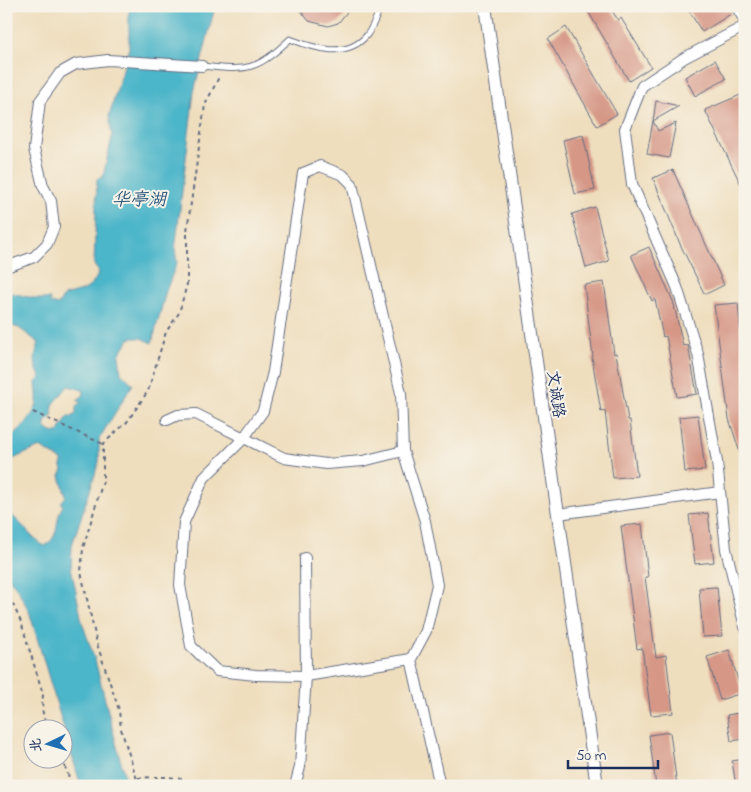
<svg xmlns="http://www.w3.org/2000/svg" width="751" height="792" font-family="'Indie Flower','LXGW WenKai TC',sans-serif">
<rect width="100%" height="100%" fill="#f7f3e8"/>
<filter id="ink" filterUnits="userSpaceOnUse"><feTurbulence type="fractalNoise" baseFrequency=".02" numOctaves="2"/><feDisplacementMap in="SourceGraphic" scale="10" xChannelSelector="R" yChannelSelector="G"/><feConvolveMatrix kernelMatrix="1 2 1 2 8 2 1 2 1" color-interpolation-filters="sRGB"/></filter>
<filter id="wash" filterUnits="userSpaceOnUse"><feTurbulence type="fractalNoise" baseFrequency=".0096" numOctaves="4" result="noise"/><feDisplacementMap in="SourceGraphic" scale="20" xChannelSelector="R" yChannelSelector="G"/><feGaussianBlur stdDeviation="1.12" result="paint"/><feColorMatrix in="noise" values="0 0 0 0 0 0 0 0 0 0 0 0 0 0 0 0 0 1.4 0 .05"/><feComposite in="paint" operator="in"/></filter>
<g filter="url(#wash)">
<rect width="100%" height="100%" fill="#efdebe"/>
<path fill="#4bb5c9" stroke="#337294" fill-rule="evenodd" d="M129,6h86l-21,86 -19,158 2,12 -11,29 -14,52 -10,-5h-12l-11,17 2,18 12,11 -34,55v23l-27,83 -1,22 11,55 13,38 32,126h-46l-52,-175 -11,-21 -12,-16v-63c15,9 24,28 39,35 16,-10 9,-27 18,-40l-2,-3 5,-7 -6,-20 3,-6 -2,-6 2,-3 -23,-14 -34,15v-22c12,-7 29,-24 31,-38 1,-6 -1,-14 -1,-20l5,-5c-8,-11 -7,-21 -2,-34l-20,-15 -13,-4v-32l32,7h12v4l8,2 6,-9c19,-6 26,-4 35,-24l-5,-7 3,-86 6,-2 9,-40 -3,-21 20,-67zM68,386l15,4 1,5 -7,5 4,3 -5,3v8l-5,3 -2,-2 -11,18 -7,-1 -6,-5v-5l7,-6 1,-11z"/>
<g id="blocks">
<g fill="#d69786">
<path d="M297,6h55l-14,17 -10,3 -19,-5z"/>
<path d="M585,6h24l9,14 3,-2 30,49 -22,14z"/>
<path d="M686,6h40l5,8 -29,18z"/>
<path d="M566,27l51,87 -20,12 -49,-87z"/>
<path d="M715,60l11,19 -31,17 -10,-19z"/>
<path d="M745,93v100l-40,-83z"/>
<path d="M656,101l23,5 -26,15z"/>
<path d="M653,121l5,10 18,-8 -7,35 -22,-4z"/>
<path d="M583,135l12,55 -20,4 -12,-54z"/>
<path d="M673,170l51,115 -16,8h-4l-24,-49 -27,-66z"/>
<path d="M595,207l14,54 -23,7 -14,-54z"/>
<path d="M649,247l24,54 2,7 -2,1h2l8,37 5,-1 9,49 -20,3 -11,-61 -3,1 -8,-38 -3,2 -21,-46z"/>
<path d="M604,282l10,72 2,-1 12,67h2l7,56 -24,2 -8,-67 -4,1 -9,-54 1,-1 -9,-72z"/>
<path d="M738,303l7,73v85l-2,1 -14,-43 -15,-114z"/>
<path d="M698,415l7,55 -20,2 -6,-55z"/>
<path d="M708,513l6,49 -19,2 -6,-49z"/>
<path d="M642,524l6,53h-3l11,80 10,-2 7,58 -22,2 -9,-67 -5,1 -16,-123z"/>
<path d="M717,587l5,49 -19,1 -4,-49z"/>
<path d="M729,650l13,43 -22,7 -13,-43z"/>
<path d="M744,712l1,27 -14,2 -4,-26z"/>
<path d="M670,732l7,54h-21l-7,-51z"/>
<path d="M745,759v27h-9l-4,-25z"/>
</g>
</g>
</g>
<g filter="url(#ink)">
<use href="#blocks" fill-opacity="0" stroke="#656c80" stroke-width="1"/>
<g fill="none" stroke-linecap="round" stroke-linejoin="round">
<g stroke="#656c80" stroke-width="7">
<path id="service" d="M202,66c46,5 54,5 88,-27 26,10 57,20 77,-4 6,-8 10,-20 14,-29"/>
</g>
<g stroke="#656c80" stroke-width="12">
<g id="minor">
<path d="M736,6l9,15"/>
<path d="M745,26l-61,32 -42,28 -17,43 7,55 45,103 21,67 19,108 9,87 19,78"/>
<path d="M320,166l23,9 9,9 49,209 2,58 22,70 12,64 -11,46 -15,28 -105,17 -50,-1 -39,-4 -26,-25 -11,-61 4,-63 20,-44 39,-39 20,-28 10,-39 30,-199z"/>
<path d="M6,267l28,-10 13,-13 7,-17 -3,-26 -8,-15 -9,-37 6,-48 20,-28 16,-9 32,-4 94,6"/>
<path d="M167,420l11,-5 18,-1 88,44 42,6 37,-3 40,-10"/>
<path d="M558,514l162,-22"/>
<path d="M411,659l29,127"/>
<path d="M295,786l5,-19 6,-91 -1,-118"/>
</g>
</g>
<g stroke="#656c80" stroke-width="14">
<path id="tertiary" d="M485,6l112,780"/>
</g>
<g stroke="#656c80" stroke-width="2" stroke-dasharray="4 4" stroke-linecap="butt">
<path d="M33,412l70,32"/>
<path d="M6,589l15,33 22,72 -1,15 5,21"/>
<path d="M62,758l10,28"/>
<path d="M138,778c18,-1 43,-4 59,8"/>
<path d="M139,786l-18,-57 -2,-19 -22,-66 -16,-72 2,-24 20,-67v-37l24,-22 21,-31 18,-59 13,-19 8,-29v-53l18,-126 14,-28"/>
</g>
<use href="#service" stroke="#fff" stroke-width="5"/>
<use href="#minor" stroke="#fff" stroke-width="10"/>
<use href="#tertiary" stroke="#fff" stroke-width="12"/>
</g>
</g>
<g text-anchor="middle" stroke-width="4" stroke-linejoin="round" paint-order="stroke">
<g font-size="16" fill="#1b2f5e" stroke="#f7f3e8">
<text transform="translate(557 394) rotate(82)" y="6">文诚路</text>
</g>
<g font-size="18" font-style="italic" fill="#29577e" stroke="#f7f3e8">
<text x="139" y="205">华亭湖</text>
</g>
</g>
<rect width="751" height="792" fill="none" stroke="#f7f3e8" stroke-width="25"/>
<g transform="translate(48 744) rotate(265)"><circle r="24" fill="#f7f3e8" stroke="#9fa5b1"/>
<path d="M0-4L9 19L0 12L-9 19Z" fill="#1f6fb2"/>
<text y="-8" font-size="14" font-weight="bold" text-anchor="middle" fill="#1b2f5e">北</text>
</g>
<path d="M568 760v8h90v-8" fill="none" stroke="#1b2f5e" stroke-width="2.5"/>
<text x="576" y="760" font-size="15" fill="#1b2f5e" stroke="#f7f3e8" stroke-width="4" paint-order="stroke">50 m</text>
</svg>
